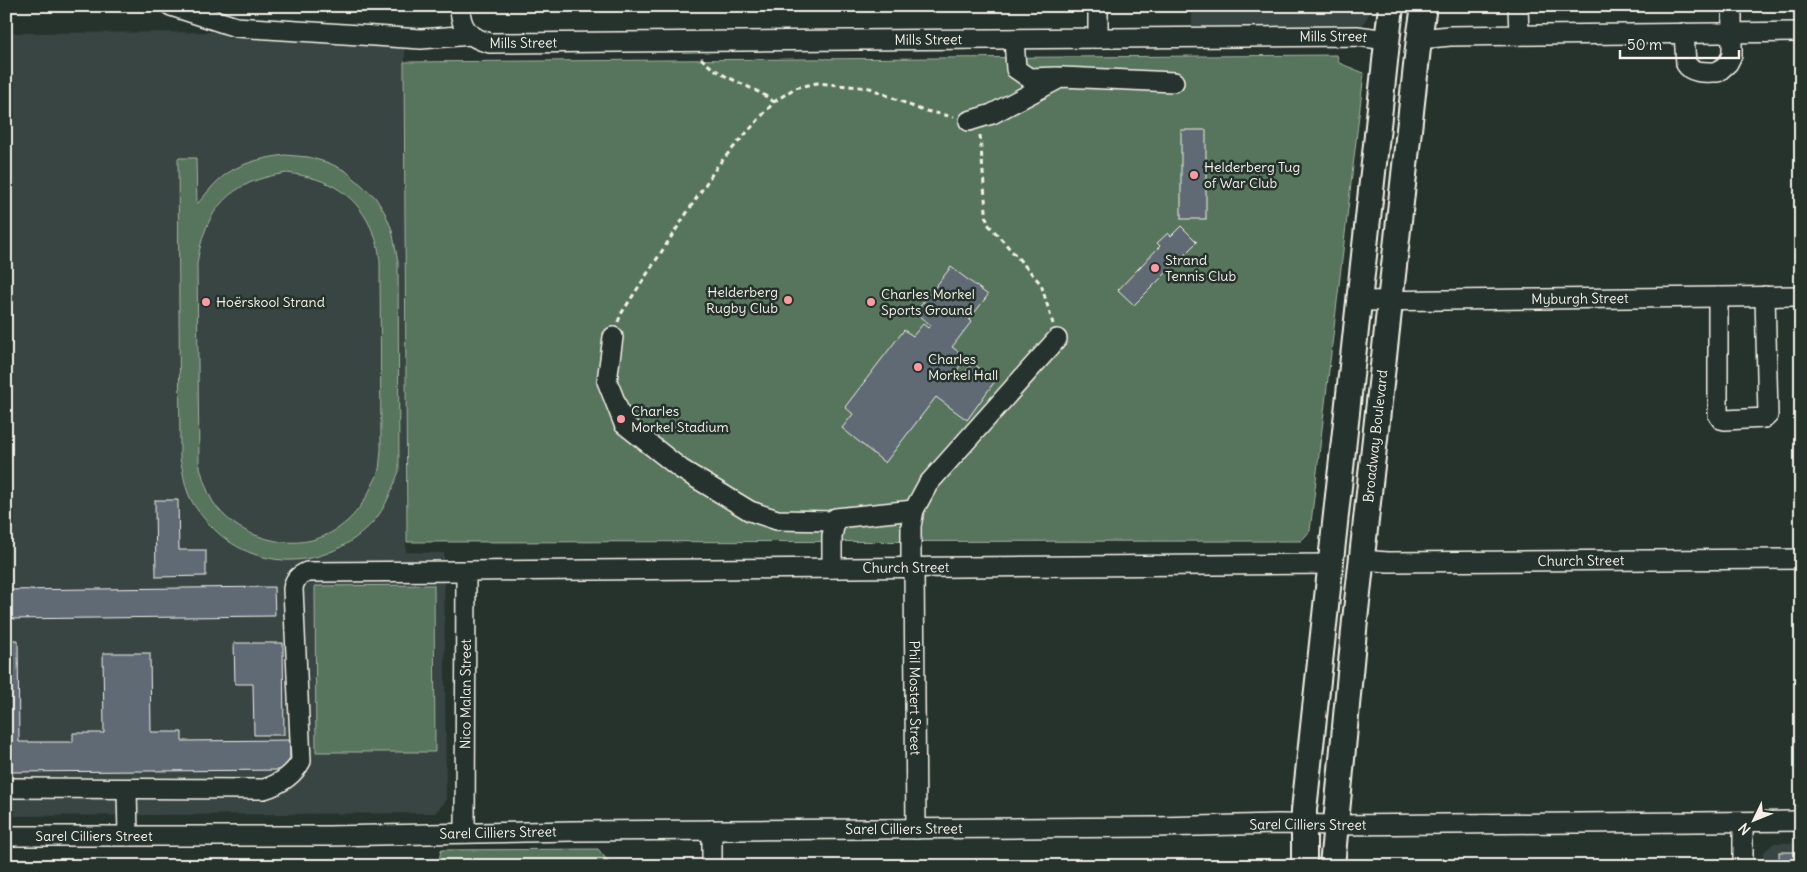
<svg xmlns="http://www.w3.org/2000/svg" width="1807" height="872" font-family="Delius,sans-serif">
<rect width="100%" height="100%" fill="#26332d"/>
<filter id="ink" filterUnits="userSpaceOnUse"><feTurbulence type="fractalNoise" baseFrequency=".02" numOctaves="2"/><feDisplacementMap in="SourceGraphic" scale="10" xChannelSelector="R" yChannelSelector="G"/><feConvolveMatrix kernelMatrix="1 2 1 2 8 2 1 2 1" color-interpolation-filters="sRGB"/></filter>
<g filter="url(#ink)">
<g fill="#374443">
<path d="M1192,6h178l-1,8 -12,20 -105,2 -1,-10 -59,1z"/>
<path d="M223,32l3,6 179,7 1,507 38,1 2,248 -11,12 -429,3v-783z"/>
<path d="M1774,843h27v23h-38v-13z"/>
</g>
<g fill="#57745c" stroke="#a6b2a2" fill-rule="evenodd">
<path d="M1337,55l2,8 25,10 -54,458 -9,10 -894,1 -3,-480z"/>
<path d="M285,155l23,2 21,6 17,8 29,26 10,16 7,17 6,32 1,209c-7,18 -13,37 -26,51 -45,49 -118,52 -164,2 -8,-9 -17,-20 -21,-31 -4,-10 -5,-23 -8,-34l-2,-301h18l1,46c8,-8 15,-19 24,-26 18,-15 41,-20 64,-23zM287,173c42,5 71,21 87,62 4,8 5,18 6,27l1,188c-1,8 -1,16 -3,23 -2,6 -6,12 -8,17 -22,45 -65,63 -112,46 -18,-6 -34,-18 -45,-34 -7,-13 -11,-26 -14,-40l-2,-198c8,-56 33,-83 90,-91z"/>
<path d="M434,585l1,167h-119l-1,-166z"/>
<path d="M598,849l14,17h-174l3,-16z"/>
</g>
<g fill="#5f6b75" stroke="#f4f1e8">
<rect x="1181" y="130" width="25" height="89"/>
<path d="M1181,226l16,16 -63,63 -16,-15 42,-44 -3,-3 11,-10 3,3z"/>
<path d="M951,267l37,28 -19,25 2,2 -19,25 15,11 -10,12 6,5 10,-12 22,18 -28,39 -31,-23 -51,66 -43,-35 11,-14 -8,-7 59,-77 9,6 10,-12 5,4 3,-3 -16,-12z"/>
<path d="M155,500h23l1,50h27v26l-50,1z"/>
<path d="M274,587l1,29 -269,3v-29z"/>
<path d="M6,640h12l1,102h54v-9h31l-1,-80h47l1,79h31v9l108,-1v30l-284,2z"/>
<path d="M234,643h49l1,92h-30l-1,-51h-18z"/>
<rect x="1779" y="852" width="22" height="14"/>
</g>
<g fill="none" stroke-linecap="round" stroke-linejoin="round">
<g stroke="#f4f1e8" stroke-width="22">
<g id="minor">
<path d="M171,6l65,21 185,12 50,-4"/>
<path id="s1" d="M460,6c0,22 9,32 30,37l867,-7 30,4"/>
<path d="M1098,6v32"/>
<path d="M1518,6l1,29"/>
<path d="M1684,33l2,31c6,10 21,8 32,8l10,-9 4,-8v-49"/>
<path d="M1014,39l2,30 13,9 29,-1"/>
<path d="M1419,39l31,-3 351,-4"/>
<path d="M969,121l23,-7 70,-37 112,5"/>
<path d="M1718,297v117l3,5 4,1 40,-2 3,-3 -3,-119"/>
<path id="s2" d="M1360,301l441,-5"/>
<path d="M613,337l-6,44 17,43 57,45 69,42 27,9 58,1"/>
<path id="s3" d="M1361,560l27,2 413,-3"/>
<path d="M911,567v-41l3,-16 14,-26 129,-145"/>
<path id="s4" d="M914,567l2,262"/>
<path d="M832,568v-32l4,-18 78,-8"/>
<path d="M6,788l258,1c16,-5 29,-13 37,-28l-8,-172c1,-9 5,-13 14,-17l159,-1"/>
<path d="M127,789l1,47"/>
<path d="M1743,822v44"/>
<path d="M712,830v36"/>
<path id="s5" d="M465,833l1,-262 865,-7"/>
<path id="s6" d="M6,836h323l243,-5 585,-4 122,-3 57,1 465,-4"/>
</g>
</g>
<g stroke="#f4f1e8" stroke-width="28">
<g id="major">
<path d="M1304,866v-56l87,-804"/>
<path id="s7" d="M1332,866l23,-246 64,-581 5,-33"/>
</g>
</g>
<g stroke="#f4f1e8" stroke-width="3" stroke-dasharray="5 4" stroke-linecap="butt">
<path d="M701,58c19,21 50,26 73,44"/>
<path d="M980,135l7,88 54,61 12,40"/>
<path d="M618,322l3,-8 97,-149 56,-63 21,-14 22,-5 53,5 51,22 33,7"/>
</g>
<use href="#minor" stroke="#26332d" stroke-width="19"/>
<use href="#major" stroke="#26332d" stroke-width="24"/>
</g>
</g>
<g fill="#ff9aa2" stroke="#26332d" stroke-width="2">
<circle cx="1194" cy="175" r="5"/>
<circle cx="1155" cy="268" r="5"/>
<circle cx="788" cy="300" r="5"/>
<circle cx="206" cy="302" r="5"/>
<circle cx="871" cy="302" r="5"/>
<circle cx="918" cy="367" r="5"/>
<circle cx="621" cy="419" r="5"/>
</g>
<g text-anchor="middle" stroke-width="5" stroke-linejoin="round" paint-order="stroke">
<g font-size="14" fill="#f4f1e8" stroke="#26332d">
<text dy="5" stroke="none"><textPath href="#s1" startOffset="896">Mills Street</textPath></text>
<text dy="5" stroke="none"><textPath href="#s1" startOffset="491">Mills Street</textPath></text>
<text dy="5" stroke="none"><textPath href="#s1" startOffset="86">Mills Street</textPath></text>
<text dy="5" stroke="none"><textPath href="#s2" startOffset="220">Myburgh Street</textPath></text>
<text dy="5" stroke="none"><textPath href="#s7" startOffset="432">Broadway Boulevard</textPath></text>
<text dy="5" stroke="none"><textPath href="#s3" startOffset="220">Church Street</textPath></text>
<text dy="5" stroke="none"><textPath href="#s5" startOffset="702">Church Street</textPath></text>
<text dy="5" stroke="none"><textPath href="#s5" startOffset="139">Nico Malan Street</textPath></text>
<text dy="5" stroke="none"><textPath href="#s4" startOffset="131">Phil Mostert Street</textPath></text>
<text dy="5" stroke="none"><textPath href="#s6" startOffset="1302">Sarel Cilliers Street</textPath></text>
<text dy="5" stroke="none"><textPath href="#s6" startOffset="898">Sarel Cilliers Street</textPath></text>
<text dy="5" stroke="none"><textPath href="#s6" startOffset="492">Sarel Cilliers Street</textPath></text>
<text dy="5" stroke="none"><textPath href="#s6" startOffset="88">Sarel Cilliers Street</textPath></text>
</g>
<g font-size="14" fill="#f4f1e8" stroke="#26332d" text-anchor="start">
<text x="1204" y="172">Helderberg Tug<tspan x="1204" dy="16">of War Club</tspan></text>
<text x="1165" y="265">Strand<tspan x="1165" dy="16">Tennis Club</tspan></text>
<text x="778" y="297" text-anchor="end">Helderberg<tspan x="778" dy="16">Rugby Club</tspan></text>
<text x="881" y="299">Charles Morkel<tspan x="881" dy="16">Sports Ground</tspan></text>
<text x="216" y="307">Hoërskool Strand</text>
<text x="928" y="364">Charles<tspan x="928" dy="16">Morkel Hall</tspan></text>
<text x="631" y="416">Charles<tspan x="631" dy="16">Morkel Stadium</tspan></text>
</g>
</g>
<rect width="1807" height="872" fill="none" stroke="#26332d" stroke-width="25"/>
<rect x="12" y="12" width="1782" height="847" fill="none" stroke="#f4f1e8" stroke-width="2" filter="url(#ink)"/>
<g transform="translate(1754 820) rotate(227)" stroke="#26332d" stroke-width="4" paint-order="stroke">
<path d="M0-4L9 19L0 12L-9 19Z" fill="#f4f1e8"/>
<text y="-8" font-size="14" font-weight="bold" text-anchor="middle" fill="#f4f1e8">N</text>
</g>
<path d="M1620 50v8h119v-8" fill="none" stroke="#f4f1e8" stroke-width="2.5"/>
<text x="1627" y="50" font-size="15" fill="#f4f1e8" stroke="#26332d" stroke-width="4" paint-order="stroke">50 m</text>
</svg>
